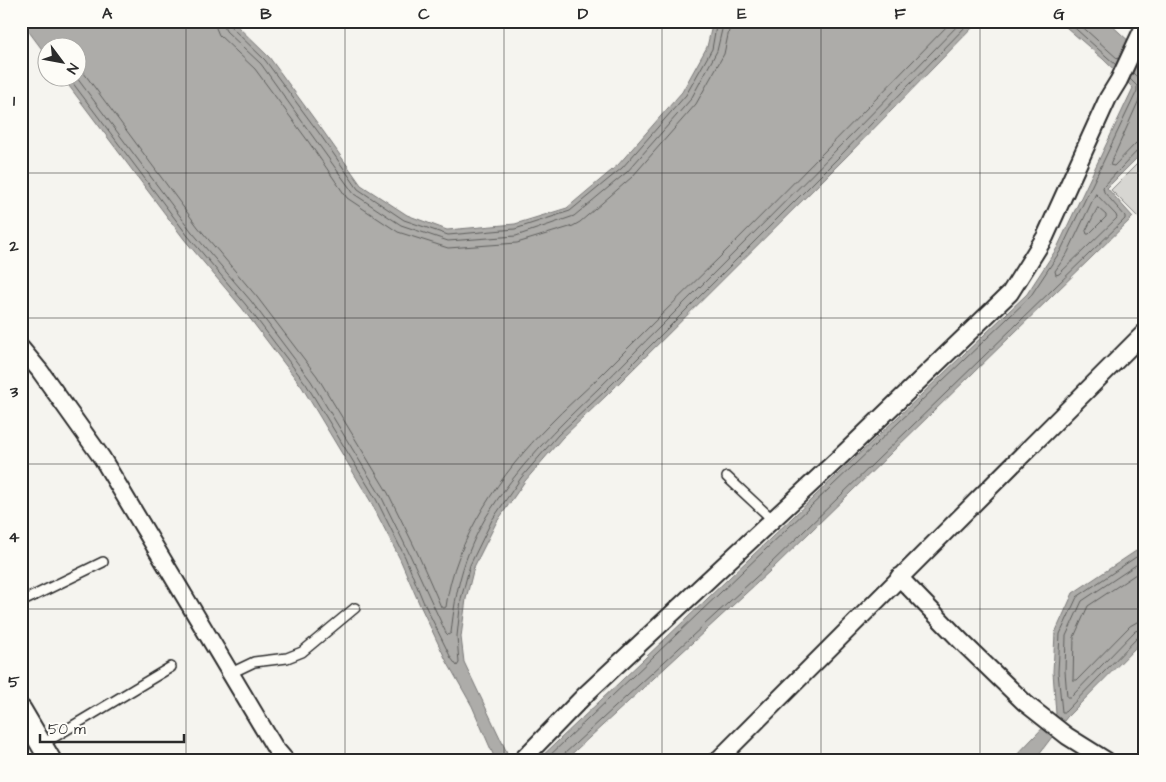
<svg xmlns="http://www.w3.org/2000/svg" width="1166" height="782" font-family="'Architects Daughter',sans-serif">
<rect width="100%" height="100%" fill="#f5f4ef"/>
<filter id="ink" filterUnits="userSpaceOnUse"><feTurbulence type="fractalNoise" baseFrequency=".02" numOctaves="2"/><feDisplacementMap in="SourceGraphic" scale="10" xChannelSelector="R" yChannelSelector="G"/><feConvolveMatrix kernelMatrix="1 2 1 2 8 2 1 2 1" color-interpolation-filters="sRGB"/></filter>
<g filter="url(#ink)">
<path fill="#d7d6d2" stroke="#81807e" d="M1145,156v68l-34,-34z"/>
<g fill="#adaca9" stroke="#797877">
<path d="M21,21h211l37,36 54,74 38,54 46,30 40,15 68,-6 52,-16 51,-43 64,-73 25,-45 6,-26h266l-133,136 -239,238 -45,43 -37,43 -29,42 -22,44 -8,32 -5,38 3,25 47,99h-15l-24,-55 -26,-46 -27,-57 -19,-44 -29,-57 -69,-115 -60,-79 -58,-69 -121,-161h15v-30h-30l-1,8z"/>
<path d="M1059,21h48l38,35v94l-38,38 26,29 -363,354 -206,190h-27l490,-467 30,-46 76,-160 -30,-29z"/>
<path d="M1145,545v93l-78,79 -28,37 -2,7h-26l45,-47 -3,-42 2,-39 18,-40z"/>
</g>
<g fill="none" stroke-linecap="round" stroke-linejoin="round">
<g stroke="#5f5f5d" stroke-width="1">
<path d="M215,21l1,7 3,7 36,34 53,72 39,57 51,34 50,16 69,-5 56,-17 7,-4 52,-45 64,-73 28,-50 7,-33"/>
<path d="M223,21l3,10 35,33 93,130 47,31 47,16 68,-5 58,-20 53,-44 64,-73 26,-48 7,-30"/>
<path d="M229,21l2,6 34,33 54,73 39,56 46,31 44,15 67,-6 55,-18 52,-43 64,-73 26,-46 5,-28"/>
<path d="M1067,21l49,44"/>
<path d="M1076,21l42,38"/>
<path d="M78,65l120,162 59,70 60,79 71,117 29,59 19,43 5,12 3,1 2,-1c8,-67 56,-135 103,-182 16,-17 34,-32 51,-49 40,-40 80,-80 120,-119 78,-78 155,-157 232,-236"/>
<path d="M1133,73l9,9 1,9 -33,74 4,1 22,-23 9,-2"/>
<path d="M69,78l119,158 58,69 60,79 70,115 29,58 18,44 28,57 6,8 2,-3 -2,-27 4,-37 9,-34 22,-45 29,-42 37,-43 46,-43 238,-238 129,-133"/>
<path d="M77,78l115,154 59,69 60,80 70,115 29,59 36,78 2,2 3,-2c5,-45 12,-76 35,-116 30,-49 71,-89 112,-128 22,-21 42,-43 64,-64 100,-100 201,-201 300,-304"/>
<path d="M1096,194l20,21 1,3 -58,56 -3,1 -1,-4 12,-17z"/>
<path d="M1098,208l8,7v2l-17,17h-2l-1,-3z"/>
<path d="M1145,551l-68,46 -17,37 -2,38 4,40h3l74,-76 6,-2"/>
<path d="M1145,559l-63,42 -16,35 -1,35 2,26h4l64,-66 10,-3"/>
<path d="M1145,568l-57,38 -14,31 -1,43h4l53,-54 7,-4 8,-1"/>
<path d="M544,761l486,-464 31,-47 76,-159v-5l-7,-7"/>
<path d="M561,761l2,-6 204,-188 358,-348v-3l-21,-24 -1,-5 36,-38 6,-2"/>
</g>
<g stroke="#2b2b2b" stroke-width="12">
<g id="service">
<path d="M727,477l46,43"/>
<path d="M21,602l82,-40"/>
<path d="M231,673l23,-11 33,-4 15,-6 53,-44"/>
<path d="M41,745l130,-78"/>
</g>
</g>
<g stroke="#2b2b2b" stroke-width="20">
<g id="minor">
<path d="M21,348l19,23 62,87 173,290 11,13"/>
<path d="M899,577l63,65 63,61 42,33 40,25"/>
<path d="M521,761l66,-68 253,-236 170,-164 35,-56 63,-139 11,-18 26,-56"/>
<path d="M717,761l428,-429"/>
</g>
</g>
<g stroke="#2b2b2b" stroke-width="24">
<path id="tertiary" d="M21,710l30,51"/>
</g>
<use href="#service" stroke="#fdfcf7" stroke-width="9"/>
<use href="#minor" stroke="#fdfcf7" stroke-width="16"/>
<use href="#tertiary" stroke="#fdfcf7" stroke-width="20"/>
</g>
</g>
<path fill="none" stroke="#2b2b2b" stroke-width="1" stroke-opacity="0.55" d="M186,21v740M345,21v740M504,21v740M662,21v740M821,21v740M980,21v740M21,173h1124M21,318h1124M21,464h1124M21,609h1124"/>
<rect width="1166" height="782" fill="none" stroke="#fdfcf7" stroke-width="55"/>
<g transform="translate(62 62) rotate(122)"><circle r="24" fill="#fdfcf7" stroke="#a9a8a5"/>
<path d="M0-4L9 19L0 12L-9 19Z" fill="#2b2b2b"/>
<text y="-8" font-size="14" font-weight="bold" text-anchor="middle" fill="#2b2b2b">N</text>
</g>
<path d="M40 734v8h144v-8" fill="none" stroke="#2b2b2b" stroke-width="2.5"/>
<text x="48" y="734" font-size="15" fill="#2b2b2b" stroke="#fdfcf7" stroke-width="4" paint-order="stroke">50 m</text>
<rect x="28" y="28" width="1110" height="726" fill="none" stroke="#2b2b2b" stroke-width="2"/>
<g font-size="16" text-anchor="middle" font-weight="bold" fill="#2b2b2b">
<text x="107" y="19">A</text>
<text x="266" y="19">B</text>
<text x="424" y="19">C</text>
<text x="583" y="19">D</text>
<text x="742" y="19">E</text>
<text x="900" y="19">F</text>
<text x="1059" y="19">G</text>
<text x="14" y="106">1</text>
<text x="14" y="251">2</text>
<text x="14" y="397">3</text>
<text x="14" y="542">4</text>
<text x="14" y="687">5</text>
</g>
</svg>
